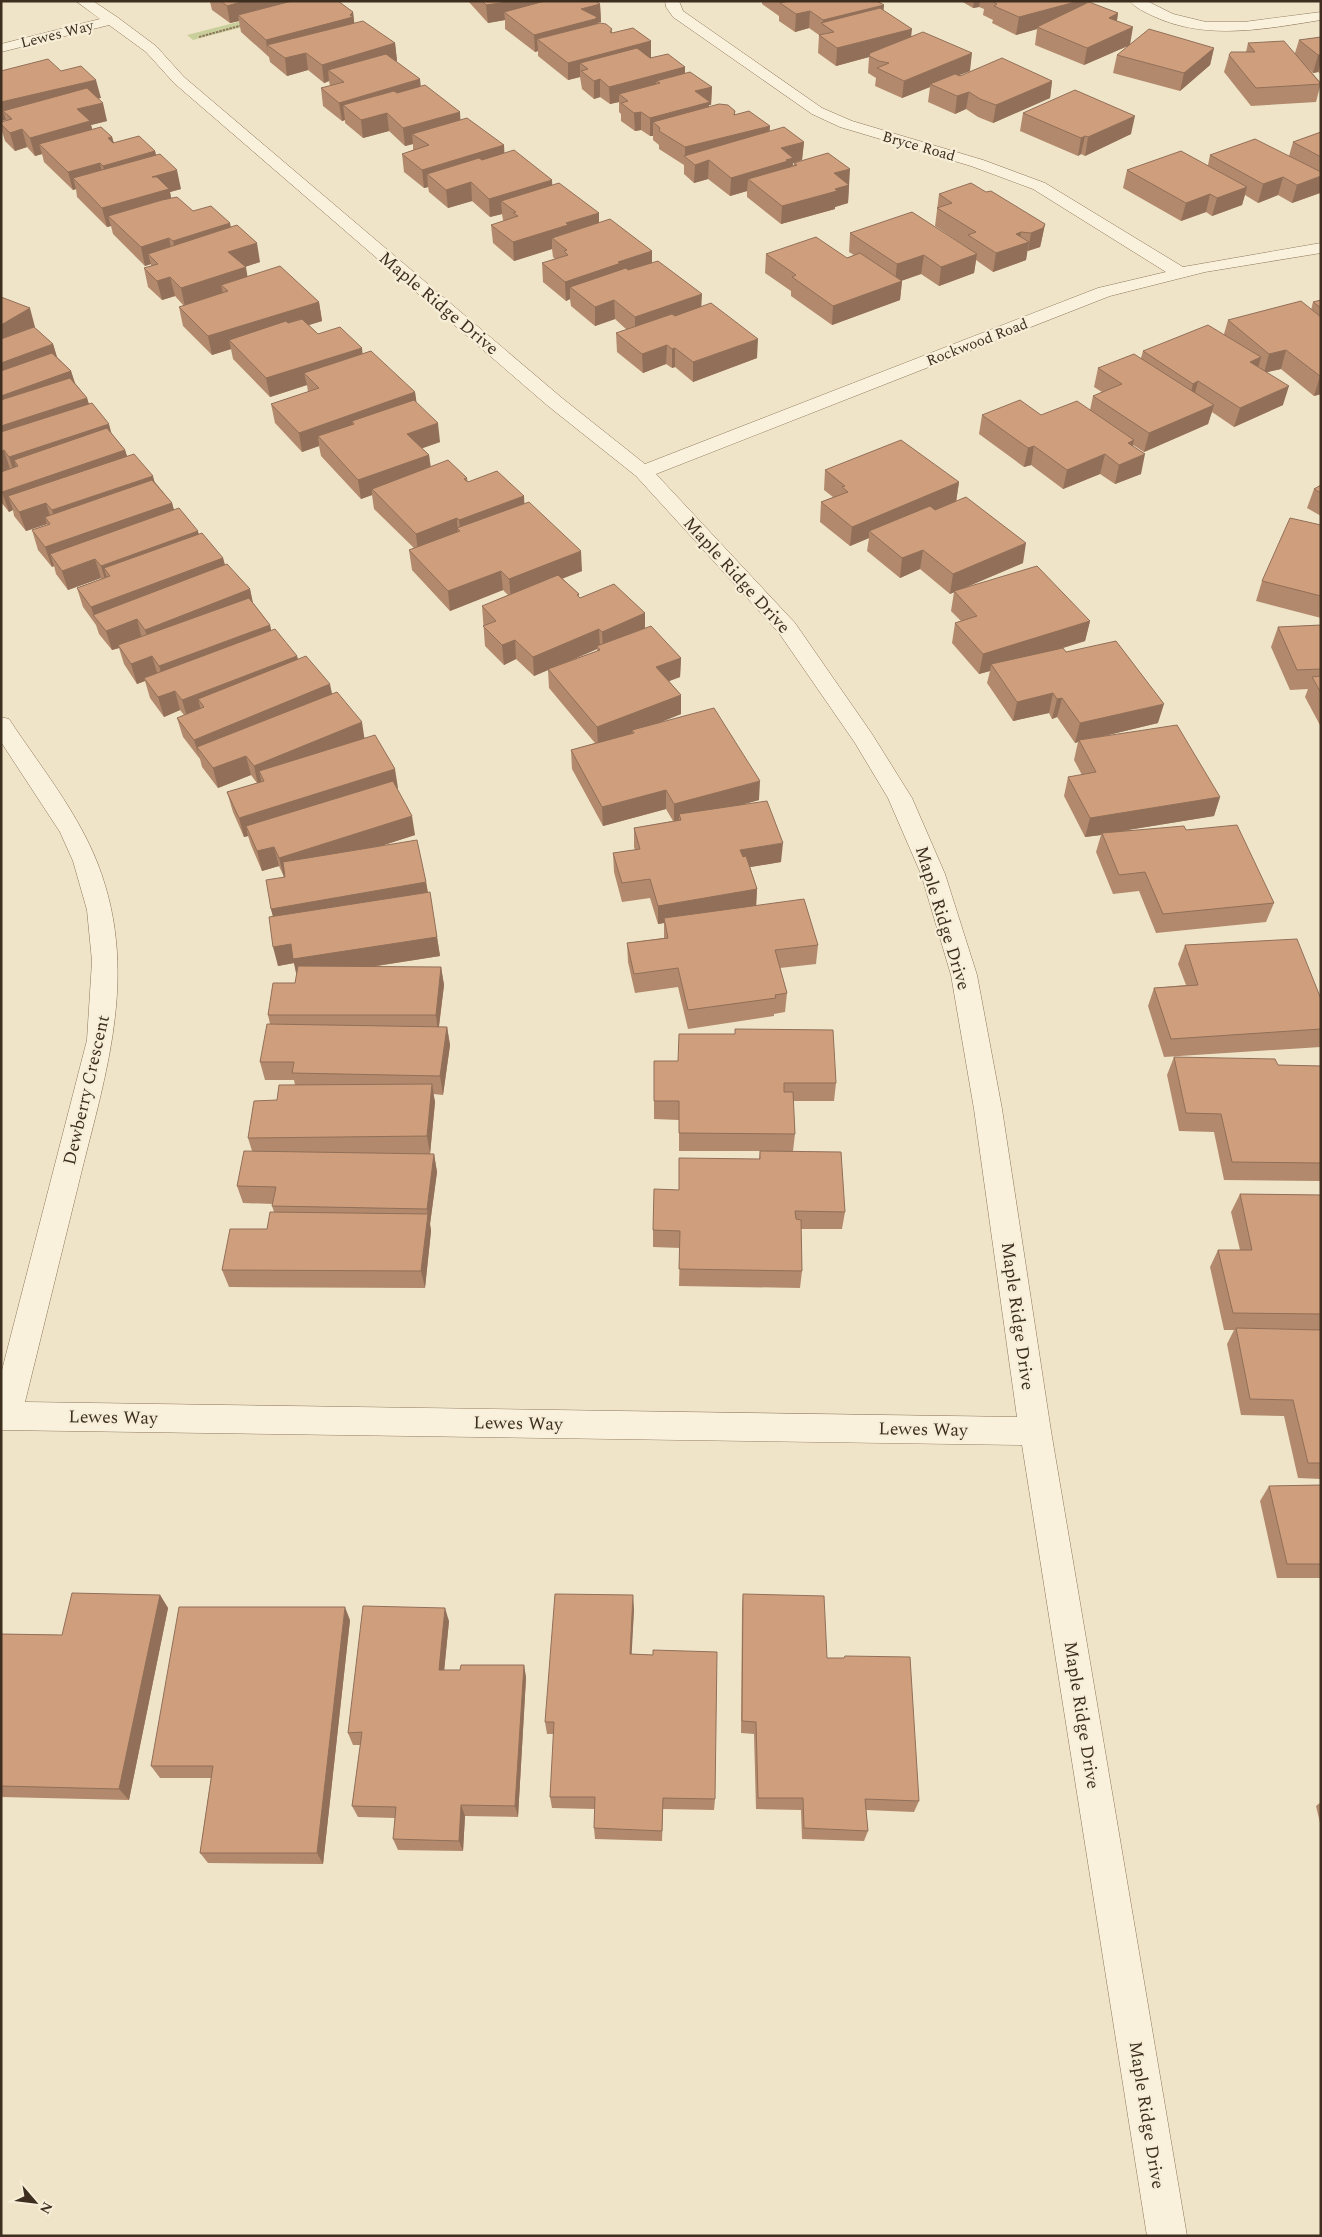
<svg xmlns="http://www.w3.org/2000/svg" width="1322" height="2237" font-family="Spectral,serif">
<rect width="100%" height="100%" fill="#f0e4c8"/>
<path fill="#c9cf9b" d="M319,1h24l-150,39 -6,-5z"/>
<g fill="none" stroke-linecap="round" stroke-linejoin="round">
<g stroke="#8d765c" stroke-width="1">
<g id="minor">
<path d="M76,1h17l24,16 39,29 28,31 378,321 83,66 453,-176 68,-16 -133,-83 -62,-23 -131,-39 -28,-13 -139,-97 -7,-10 -1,-6h14l4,10 139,97 30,13 131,39 62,23 138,84 138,-24v10l-116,19 -95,24 -454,178 139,149 77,111 40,64 33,76 32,101 25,134 49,322 136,805h-40l-125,-791 -1021,-15v-56l86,-334 5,-79 -5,-51 -14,-49 -13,-29 -59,-90v-25l8,2c35,53 78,104 96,166 31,102 -2,198 -26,297 -18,73 -36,147 -54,220l992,15 -43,-308 -23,-134 -30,-101 -33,-76 -33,-55 -76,-110 -143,-157 -88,-70 -374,-323 -28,-31 -37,-27 -108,27v-8l99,-25z"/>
<path d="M1130,1h17l26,13 33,8h38l77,-10v8c-56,9 -115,21 -168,-4 -8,-4 -18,-8 -23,-15z"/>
</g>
</g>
<path stroke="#8d765c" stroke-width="2" stroke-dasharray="2.5 1" stroke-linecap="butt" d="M199,37l44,-12"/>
<use href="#minor" fill="#faf1dc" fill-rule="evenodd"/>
</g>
<g fill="#b2896c" fill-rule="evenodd">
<path d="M209,1h78v2l66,9 1,11 41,20 2,18h-1l25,26 39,33 44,25v8l48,32 47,28v10l53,28v12l105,95 -64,24 -18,-15 -3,1 -6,-4 -23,9 -26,-21 -1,-19 11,-3 -12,-11 -20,7 -24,-20 -1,-7 -4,2 -23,-19 -1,-19 13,-4 -2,-2 -1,-8 -38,12 -21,-18 -2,-18 13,-4 -1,-1 -1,-6 -12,3 -18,-16 -24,7 -19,-16 -1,-5 -4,1 -20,-16 -2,-18 11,-4v-6l-8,2 -16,-15 -26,7 -18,-15v-3l-3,1 -19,-15 -2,-18 9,-2 -1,-5 -5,2 -16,-13 -21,6 -17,-14 -1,-5 -28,-25 -2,-11 -9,2 -18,-13 -2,-8z"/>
<path d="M468,1h128l4,3 1,18 -4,1v1l15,5v4l39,8v17l34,9v6l27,14 -1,18h-2v2l26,4v4l34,17 35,10 -2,18 -9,3 -1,3h1l1,-3 54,21 1,1 -1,18 -13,4v2l-54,15 -34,-27v-6l-17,5 -22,-17 -14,4 -10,-9v-9l-25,-16v-4l-6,-5v-4h-3l-9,-6 -6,1 -14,-10v-7l-2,-2v-10l-9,2 -10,-7 -6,2 -12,-10 -2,-12 -12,3 -30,-24v-5l-3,1 -30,-23v-9l-17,3z"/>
<path d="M762,1h115l7,4 -1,6 28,25 59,35 -11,4 93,6 -2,17 -57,25 -15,-6 -12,-8 -11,5 -27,-12 2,-15 -28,11 -27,-12 1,-8 -8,-5 1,-16 -33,9 -18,-13 1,-18 -10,-7 -14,4 -16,-11v-5l-17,-12z"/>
<path d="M961,1h126l-1,3 32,9 -1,8 13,24 -46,20 -49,-20 2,-16 -21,6 -24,-12 1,-3 -10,-5 1,-6 -5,-2 -6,1z"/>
<path d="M1321,37v37l-3,-2 -5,1 -5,-5 13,15 -5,19 -65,4 -27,-34 5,-17 17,-3 2,-9 47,10 4,-13z"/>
<path d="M1214,48l-4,17 -30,26 -67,-18 4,-18z"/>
<path d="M1,71h60l40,27h-3l9,23 -16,4 1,4 20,8 2,6 41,8 1,4 25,34 -11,3 1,6 22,13 38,16 29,35 -15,5 2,10 72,25 3,19 -13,4 9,9 44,14v6l53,38 1,11 24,39 -18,6 7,7 2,12 36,11 1,4 56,14v7l58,68 -20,7 17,16v3l1,1 65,15v15l36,30 -1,19 -11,4 12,14v19l-21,8 99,78 -16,4 38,58 -31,5 7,22 -1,17 62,39 -2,19 -36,4 7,25 -2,19 -11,2v2l-86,13 -10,-42 -43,6 -7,-31 -1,-19 37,-5v-15l-6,1 -8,-26 -28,4 -8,-30 -1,-19 22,-3 -1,-3v-19l39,-7 -7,-12 -63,17 -31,-57 -1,-19 24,-7 -46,-55 -1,-18 -14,6 -18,-17 -12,6 -19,-19 -3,-40 26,-11 -5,-5 -53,21 -38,-41 -3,-20 5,-2 -40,-39 -2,-14 -11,4 -40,-43 -2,-10 -17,6 -27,-29 -4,-19 37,-12 -1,-7 -37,12 -37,-38 -2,-10 -19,6 -29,-29 -4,-19 5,-1 -9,-10 -13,4 -14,-13 -4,-19 7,-2v-2l-6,2 -32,-32 -2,-8 -4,1 -30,-30 -1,-8 -3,1 -29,-28 -2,-8 -7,2 -8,-9 -12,4 -10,-10 -4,-13v-6l5,-1v-1l-5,1zM597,649v2l-25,9z"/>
<path d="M1023,113l108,21 -46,22 -4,-2 -3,2 -58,-25z"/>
<path d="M1321,132v58l-1,3 -28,10 -14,-8 -20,8 -13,-8 -3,10 -30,11 -6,-4 -25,9 -58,-33 4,-18 81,-5 2,-10 79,1 4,-14z"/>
<path d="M986,192l59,32 -4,19 -1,4 -13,4 -1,9 -33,12 -17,-12 -2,13 -35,13 -18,-12 -20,7h1l-2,19 -68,25 -41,-29v-5l-26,-18 1,-19 81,4 7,-3 -5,-3 1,-19 116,14 -31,-21 4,-32z"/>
<path d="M1,297l34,30v1l18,16 4,13 14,14 4,12 12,15 2,6 22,29 14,17 2,6 28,26 17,21 2,7 49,48 2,7 25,24 3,14 17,22 1,5 26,26 1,3 34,35 33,45 33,49 -1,1 18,46 -34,11 45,36 11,55 3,19 -69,11h70l3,18 -5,42h8l3,18 -7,50 -10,-1 2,8 -5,52h4l3,18 -7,52 1,7 -6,57 -196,-1 -7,-17 45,-41 7,-17 -2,-6 1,-2 -30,-1 -6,-17 15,-35 -4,-13 29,-38 18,-15 -1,-5h-29l-5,-18 10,-38 -2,-9 27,-32 2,-8 -3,-12 -16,3 -5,-50 -2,-7 14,-32h-1l-5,-11 -17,5 -11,-26 -3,-9 -4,1 -11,-25 -6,-20 30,-9 -6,-8 -33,13 -16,-21 -2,-8 -17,-22 -6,-19 7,-3 -4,-5 -16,7 -14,-19 -5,-17 -8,3 -13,-20 -5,-16 -7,2 -13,-16 -3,-9 -13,-18 -6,-19 24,-9v-1l-33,12 -12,-16 -2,-8 -2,1 -14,-17 -6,-20 15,-5v-1l-21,7 -12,-15 -1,-6 -4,2 -8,-10z"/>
<path d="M1321,300v94l-7,2 -33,-27 -14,3 16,33 -49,22 -22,-15 -4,12 -64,28 -11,-7 8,29 -26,10 -15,-10 -37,15 -32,-24 -7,2 -45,-33 3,-19h59l49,-5 3,-14 9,-4 -8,-5 4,-19 43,-10 2,-7 81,-17 4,-14 83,-10 2,-8z"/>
<path d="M825,470l134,12 -3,20 67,61 -61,26 128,32 -5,20 -25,8 6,3 92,71 -58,14 120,60 -6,19 -87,14h59l88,73 -8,19 -110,11 -17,-42 -26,3 -17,-42 5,-17 -16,2 -21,-41 4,-19 14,-2 -8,-15 4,-18 -3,1 -18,-26 -5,2 -3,-6 -36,8 -26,-38 3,-12 -11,3 -27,-31 3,-20 6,-2 -10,-10 3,-19 -4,2 -30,-25 -20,9 -33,-27 2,-13 -19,8 -30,-24 1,-20 12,-5 -9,-7z"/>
<path d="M1321,485v31l-14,-8 7,-19z"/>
<path d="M1321,525v93l-65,-17 6,-20z"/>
<path d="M1321,625v102l-16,-30 3,-8 -18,1 -19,-43 7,-20z"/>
<path d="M1185,945l136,54v48l-157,10 -16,-51 6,-18 32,-3 -8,-21z"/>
<path d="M1174,1057l104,8 43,1v115l-97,-1 -10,-48 -35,-1 -12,-56z"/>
<path d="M654,1061l182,22 -2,18h-41l2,33 -2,17 52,61 -3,17h-41l1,42 -2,17 -121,-2 1,-38 -27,-1v-17l26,-40 80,-31 1,-8h-81v-31l-25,-1z"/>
<path d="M1240,1194l81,1v284l-23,-1 -14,-62 -43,-1 -14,-71 7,-14h-10l-14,-63 8,-17h22l-9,-38z"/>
<path d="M1321,1485v93h-44l-17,-77 9,-15z"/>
<path d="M743,1594l84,64 92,143 -5,11 -48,-2 2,21 -4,10 -62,-2 -1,-29 -45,-1 -2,-75 -13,-1 1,-125z"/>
<path d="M160,1595l8,13 -39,192 -128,-3v-163l61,1z"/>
<path d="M634,1609l-3,45 22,1v-5l62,149 -1,11 -51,-1 -1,32 -67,-2 -1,-11 1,-19 -43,-1 -2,-11 4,-63h-7l-2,-12z"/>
<path d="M350,1620l-27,244 -115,-1 -8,-10 11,-75h-51l-9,-12z"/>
<path d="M449,1621l-5,49h16l64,-5 2,13 -8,139 -53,-1 -2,35 -65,-1 -5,-11 2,-21 -37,-1 -6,-11 9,-61h-8l-5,-12z"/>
<path d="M1321,1802v25l-5,-21z"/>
</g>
<g fill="#916f58">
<path d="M244,1h43v6l-49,8 1,6 -9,2 -3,-17z"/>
<path d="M514,1h57l-67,11 1,8 -17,3 -2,-18z"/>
<path d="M974,1h6l-1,6 -6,1z"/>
<path d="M1079,1h8l-3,15 -47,11v2l-21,6 3,-18z"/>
<path d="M600,4l1,18 -4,1v11l-60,5 1,12 -3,1 -1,-17 47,-26z"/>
<path d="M884,5l-2,18 -48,9 -11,-7v-5z"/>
<path d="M810,11l-1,17 -14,4 1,-18z"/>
<path d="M353,12l2,17 -88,16 1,13 -2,-18 84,-25z"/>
<path d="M1118,13l-3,18 -6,-13z"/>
<path d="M1133,27l-3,18 -46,20 3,-17z"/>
<path d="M912,29l-2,18 -41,9v1l-33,9 1,-18z"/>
<path d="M651,41v18l-63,10 -8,-6v14l-12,3v-17z"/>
<path d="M395,43l2,18 -58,17 -11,-8 1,11 -5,2 -2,-18z"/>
<path d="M1214,48l-4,17 -30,26 4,-18z"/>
<path d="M306,53l2,17 -21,6 -2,-18z"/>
<path d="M972,53l-2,18 -36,14 -4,-1v3l-28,11 2,-17z"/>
<path d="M1318,55h3v7l-3,10 -5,1z"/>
<path d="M685,67v18l-25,-2 -4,-2v11l-37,2v8l-9,2 -1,-17z"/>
<path d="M420,79l2,18 -79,8 2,15 -3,1 -3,-18z"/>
<path d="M600,79v18l-6,2v-18z"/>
<path d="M96,80l5,18 -90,21 -8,-8 3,9 -5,1v-19z"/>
<path d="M1052,81l-2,17 -57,25 3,-18z"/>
<path d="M712,87l-1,18h-2v15l-49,8 -7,-6v14h-3v-18l45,-27z"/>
<path d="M969,92l-3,17 -11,5 2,-18z"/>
<path d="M103,103l4,18 -16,4 4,14 -56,5 3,10 -7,2 -5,-18 47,-29z"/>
<path d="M460,112l1,18 -49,4 1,10 -8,2 -2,-18z"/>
<path d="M641,112v18l-6,1 -1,-18z"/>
<path d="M387,113l2,18 -26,7 -2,-18z"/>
<path d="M1135,116l-4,18 -46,22 3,-19z"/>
<path d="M770,126l-1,18 -84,13v-10z"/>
<path d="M22,129l5,18 -12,4 -5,-18z"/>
<path d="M1085,136l-4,18 -3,2 3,-18z"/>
<path d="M112,137l5,18 -9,-17z"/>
<path d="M804,142l-2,18 -9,3 -1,13 -44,3 -1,12 -17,5 1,-18 50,-30z"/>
<path d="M504,145l1,18 -78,11 1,13 -4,1 -2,-18z"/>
<path d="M155,151l4,18 -51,15 -5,-18z"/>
<path d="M709,160l-1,19 -14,4 1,-18z"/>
<path d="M100,163l4,18 -31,-3 3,11 -3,1 -5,-18z"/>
<path d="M850,169l-2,34 -13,4v2l-54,15 1,-18 52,-33z"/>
<path d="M177,170l4,19 -11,3 3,16 -65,8 3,10 -4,1 -5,-19 50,-31z"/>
<path d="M1321,176v14l-1,3 -28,10 5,-18z"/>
<path d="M1283,177l-5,18 -20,8 5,-19z"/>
<path d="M552,180l1,18 -52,3 1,13 -12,3 -1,-18z"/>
<path d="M471,182l1,19 -24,7 -2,-18z"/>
<path d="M1247,187l-5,18 -30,11 5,-18z"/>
<path d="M1210,194l-4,18 -25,9 5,-18z"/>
<path d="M599,213v18l-47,7v11l-38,12 -1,-19 53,-19z"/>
<path d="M230,223l4,19 -57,18 -4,-19z"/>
<path d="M1045,224l-4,19 -1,4 -12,4 3,-18z"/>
<path d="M1021,232l-2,13 10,-3 -3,18 -33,12 3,-19 20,-19z"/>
<path d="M169,238l4,19 -25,-3 3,10 -6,2 -4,-19z"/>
<path d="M257,243l3,19 -28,9 -4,-19z"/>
<path d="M652,251v18l-82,18v12l-4,2 -1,-19 53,-20z"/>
<path d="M977,254l-3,19 -35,13 2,-19z"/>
<path d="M924,255l-3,19 -26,9 2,-19z"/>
<path d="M246,267l3,19 -21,5 -7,-6 2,9 -38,13 -4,-19z"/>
<path d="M170,277l5,19 -13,4 -5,-19z"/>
<path d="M902,281l-2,19 -68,25 1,-19z"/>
<path d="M702,294l-1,18 -66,24v-19z"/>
<path d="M614,300l1,19 -20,7v-19z"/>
<path d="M319,302l3,19 -85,26 -8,-7 2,9 -19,6 -4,-19z"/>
<path d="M30,308l5,19 -34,20v-22z"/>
<path d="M758,339l-1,19 -64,24v-20z"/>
<path d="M53,344l6,20 -58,21v-22z"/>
<path d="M667,345l-1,19 -23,9 -1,-19z"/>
<path d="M362,348l2,19 -60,6 3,12 -37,12 -4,-19z"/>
<path d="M675,348v19l-3,1v-19z"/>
<path d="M1286,350l-5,19 -17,4 5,-19z"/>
<path d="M1261,357l-5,19 -6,-14z"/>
<path d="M71,371l6,19 -76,28v-22z"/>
<path d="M1320,376h1v18l-7,2z"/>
<path d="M1198,381l-5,20 -5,2 5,-19z"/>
<path d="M1289,386l-6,19 -49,22 6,-19z"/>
<path d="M415,392l3,20 -64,12 -2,-3 2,13 -36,2 1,10 -17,6 -3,-19z"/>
<path d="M87,398l6,19 -92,30v-21z"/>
<path d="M1214,405l-6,19 -64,28 5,-19z"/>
<path d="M438,423l2,19 -31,11 -2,-19z"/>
<path d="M109,424l5,19 -96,23 -4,-6 5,15 -4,1 -6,-19z"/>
<path d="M1134,440l-4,20 -2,-17z"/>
<path d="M1034,446l-3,19 -7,2 4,-19z"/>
<path d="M4,450l6,19 -9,3v-21z"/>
<path d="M125,450l6,19 -123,27 5,14 -4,2 -7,-20z"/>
<path d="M1105,454l-5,20 -37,15 4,-19z"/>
<path d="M1145,454l-4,20 -26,10 4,-19z"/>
<path d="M429,455l2,19 -59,15v6l-11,4 -3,-19z"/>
<path d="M153,476l5,19 -100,35 -6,-20z"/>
<path d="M959,482l-3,20 -81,34 -6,-5v7l-19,8 2,-19z"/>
<path d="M524,496l1,19 -64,25 -2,-20z"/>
<path d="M46,503l6,19 -7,-5 2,7 -21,7 -7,-19z"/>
<path d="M172,503l5,19 -127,32 4,12 -2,1 -7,-20z"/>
<path d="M457,518l1,19 -40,16 -2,-19z"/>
<path d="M198,531l5,19 -93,26 -6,-8 5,17 -2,1 -6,-20z"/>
<path d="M1026,543l-3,20 -73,31 3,-20z"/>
<path d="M923,550l-3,19 -20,9 2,-20z"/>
<path d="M581,551l1,20 -71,28 -2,-20z"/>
<path d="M223,558l5,19 -134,39 -3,-9z"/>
<path d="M95,559l6,19 -33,12 -6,-19z"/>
<path d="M501,571l2,19 -53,21 -2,-20z"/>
<path d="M250,589l4,20 -103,40 -6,-19z"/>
<path d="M645,613v20l-42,18 -1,-19z"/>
<path d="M137,619l5,20 -24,6 1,3 -7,2 -6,-19z"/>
<path d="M1090,621l-5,20 -91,28 -3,-5 -1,7 -11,3 4,-20z"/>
<path d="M270,625l4,19 -109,41 -6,-19z"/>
<path d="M599,629l1,19 -3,-2v3l-63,27 -1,-19z"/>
<path d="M515,640l1,19 -12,6 -2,-20z"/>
<path d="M152,656l6,20 -14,2 1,3 -8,3 -6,-20z"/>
<path d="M297,656l4,19 -97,32 -6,-8 4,15 -14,6 -6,-20z"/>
<path d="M681,658l-1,19 -24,9v-19z"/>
<path d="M330,684l4,19 -137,44 3,12 -6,-19z"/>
<path d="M175,691l5,19 -16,7 -6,-20z"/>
<path d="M1053,693l-4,20 -36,8 4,-19z"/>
<path d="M681,695v19l-47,19 -2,-3v3l-34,14 -1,-20z"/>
<path d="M1062,698l-5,19 -5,2 5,-20z"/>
<path d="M1164,704l-6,19 -79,19v-2l-1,2 -3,1 5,-20z"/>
<path d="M362,722l3,20 -106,29 3,13 -4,1 -4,-19z"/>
<path d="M246,756l5,19 -33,13 -5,-20z"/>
<path d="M395,769l3,19 -148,47 -4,-9 2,10 -4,1 -5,-19z"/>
<path d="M760,781l-1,19 -78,22 -2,-8v8l-5,1v-19z"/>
<path d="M666,790v19l-63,17 -1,-19z"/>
<path d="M1220,797l-6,19 -111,18 -1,-1 -1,2 -16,2 5,-19z"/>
<path d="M412,816l3,19 -131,42 -5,-19z"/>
<path d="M783,843l-2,19 -42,7 1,-19z"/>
<path d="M274,847l5,19 -17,5 -5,-20z"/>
<path d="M426,882l3,19 -153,27 -5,-19z"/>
<path d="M757,889l-1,19 -92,10v5l-6,1v-18z"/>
<path d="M437,937l3,19 -143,22 -3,-15 -16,3 -5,-19 18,-3z"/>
<path d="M441,967l3,18 -6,48 -2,-18z"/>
<path d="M447,1027l3,18 -7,50 -3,-19z"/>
<path d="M432,1084l3,18 -5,52 -3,-18z"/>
<path d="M434,1154l3,18 -7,52 1,7 -6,57 -4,-17 7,-55 -1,-7z"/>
<path d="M160,1595l8,13 -39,192 -10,-11z"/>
<path d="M633,1595l1,14 -3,58 -1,-13z"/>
<path d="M345,1607l5,13 -27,244 -6,-11z"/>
<path d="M445,1608l4,13 -6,62 -4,-13z"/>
<path d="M524,1665l2,13 -8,139 -3,-11z"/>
<path d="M461,1805l4,11 -2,35 -4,-10z"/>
</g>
<g fill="#cf9f7d" stroke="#916f58">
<path d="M221,1h23l-17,5z"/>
<path d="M292,1h46l15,11 -3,3 3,2 -87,23 -28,-25z"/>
<path d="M482,1h32l-28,4z"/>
<path d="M545,1h51l4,3 -19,5 16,8 -2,2 -61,16 -30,-23z"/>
<path d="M789,1h88l7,4 -61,15 -13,-9 -14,3 -16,-11z"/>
<path d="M992,1h87l-60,16 -25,-11 3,-2z"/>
<path d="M1089,2l29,11 -9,5 24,9 -46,21 -50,-21z"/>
<path d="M880,8l32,21 -75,19 -18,-13 15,-3 -13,-9z"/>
<path d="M363,21l32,22 -73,22 -16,-12 -21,5 -18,-13z"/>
<path d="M600,23l6,1 6,5 -2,3 2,1 21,-5 18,13 -83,22 -31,-24z"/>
<path d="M1149,29l65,19 -30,25 -67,-18z"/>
<path d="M923,32l49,21 -68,28 -27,-13 12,-5 -10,-2 -10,-5 1,-3z"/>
<path d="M1321,37v18h-3l-19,-15z"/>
<path d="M1284,41l37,43 -65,4 -27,-33 2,-3h24l-7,-9z"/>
<path d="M637,48l13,10 18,-4 17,13 -76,20 -9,-8 -6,2 -13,-10 7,-2 -8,-6z"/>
<path d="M386,54l34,25 -81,24 -18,-15 23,-6 -16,-12z"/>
<path d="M1002,58l50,23 -56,24 -16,-6 -11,-7 -12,4 -27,-12 25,-10 5,2z"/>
<path d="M48,59l13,12 20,-5 15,14 -95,22v-31z"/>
<path d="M690,72l22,15 -17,4 15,11 -60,16 -9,-6 -7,1 -13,-10 7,-2 -9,-7 41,-11 -4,-2z"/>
<path d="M425,85l35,27 -57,16 -16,-15 -26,7 -18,-15 51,-14 3,2z"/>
<path d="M87,88l16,15 -26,6 13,12 -60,17 -8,-9 -12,4 -9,-9v-2l11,-3 -9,-8z"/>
<path d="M1075,90l60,26 -47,21 -3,-1 -4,2 -58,-25z"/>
<path d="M719,104l9,1 7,6 -1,4 15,-4 21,15 -85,21 -26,-16 1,-3 -7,-6z"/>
<path d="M467,118l37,27 -82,25 -20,-16 27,-9 -17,-11z"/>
<path d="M101,127l11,10 -4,1 5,5 26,-7 16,15 -52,15 -3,-3 -32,9 -29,-28z"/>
<path d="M784,127l20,15 -23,6 12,10 -7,2 2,1 -57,17 -22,-18 -14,5 -11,-9z"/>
<path d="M1321,132v25l-28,-15z"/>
<path d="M1255,139l66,33v4l-24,9 -14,-8 -20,7 -53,-29z"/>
<path d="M514,150l38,30 -63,19 -18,-17 -25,8 -19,-16 52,-16 3,2z"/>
<path d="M1181,151l66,36 -30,11 -7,-4 -24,9 -59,-33z"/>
<path d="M828,153l22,16 -16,4 15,12 -14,4 2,2 -55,15 -34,-27 49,-14 -3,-2z"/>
<path d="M160,154l17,16 -25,7h5l12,12 -67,19 -29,-30z"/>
<path d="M559,183l40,30 -33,10 2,2 -55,17 -22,-17 27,-9 -5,-3 3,-1 -15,-11z"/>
<path d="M971,183l15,9 5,-1 54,33 -2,4 -12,5 -10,-1 -5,2 13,8 -33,11 -28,-18 8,-3 -39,-24 15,-5 -13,-9z"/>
<path d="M177,197l16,14 18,-5 19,17 -57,18 -4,-3 -28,9 -33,-31 54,-16z"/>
<path d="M912,212l65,42 -36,13 -17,-12 -27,9 -47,-31z"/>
<path d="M610,219l42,32 -34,11 3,1 -56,19 -23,-19 26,-8 -4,-4 3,-1 -15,-12z"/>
<path d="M237,225l20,18 -29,9 18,15 -65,21 -11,-11 -13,4 -13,-13 14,-4 -10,-10z"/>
<path d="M816,237l31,21 13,-5 42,28 -69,25 -41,-29 4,-2 -30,-21z"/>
<path d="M658,261l44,33 -67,23 -21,-17 -19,7 -25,-20 56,-19 2,2z"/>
<path d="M280,266l39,36 -111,34 -29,-29 49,-16 -7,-6z"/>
<path d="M1,297l29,11 -29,17z"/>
<path d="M1321,300v8l-8,-6z"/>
<path d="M1301,301l20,16v59h-1l-34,-26 -17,4 -41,-34z"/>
<path d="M711,303l47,36 -65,23 -18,-14 -3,1 -5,-4 -25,9 -26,-21 56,-19 3,2z"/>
<path d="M302,319l16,15 22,-7 22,21 -96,30 -37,-38 57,-19 2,2z"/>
<path d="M1208,325l53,32 -11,5 39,24 -49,22 -42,-27 -5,3 -50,-33z"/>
<path d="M34,327l19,17 -52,19v-24z"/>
<path d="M371,351l44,41 -116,41 -28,-29 48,-16 -15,-15z"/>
<path d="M52,353l19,18 -70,25v-25z"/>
<path d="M1134,354l80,51 -65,28 -56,-37 29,-12 -24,-16z"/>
<path d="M70,378l17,20 -86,28v-26z"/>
<path d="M414,400l24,23 -31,11 22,21 -71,25 -40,-44 36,-12 -2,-3z"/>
<path d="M1020,400l21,15 36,-14 57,39 -6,3 17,11 -26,11 -14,-11 -38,16 -33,-24 -6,2 -46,-33z"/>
<path d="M92,403l17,21 -100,33 -5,-7 -3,1v-19z"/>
<path d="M107,428l18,22 -123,42 -1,-1v-19l17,-6 -4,-6z"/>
<path d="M901,440l58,42 -107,45 -31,-25 27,-10 -6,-5 3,-1 -20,-16z"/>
<path d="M134,454l19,22 -101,34 -6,-7 -27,9 -11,-16z"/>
<path d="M448,460l19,18 -3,1 4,3 29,-11 27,25 -65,24 -2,-2 -41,16 -44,-45z"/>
<path d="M152,480l20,23 -127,44 -13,-17 18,-6 -5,-7z"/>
<path d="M1321,485v8l-7,-4z"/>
<path d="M966,497l60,46 -73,31 -30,-24 -21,8 -33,-27 61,-25 5,4z"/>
<path d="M529,502l52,49 -72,28 -8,-8 -53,20 -39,-41 51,-19 -3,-3z"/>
<path d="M179,508l19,23 -97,35 -6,-7 -33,12 -12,-17z"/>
<path d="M1290,518l31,7v71l-59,-15z"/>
<path d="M202,533l21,25 -132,49 -14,-19 33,-12 -6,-8z"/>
<path d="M227,564l23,25 -105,41 -8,-11 -31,12 -13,-16z"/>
<path d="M1037,566l53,55 -107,33 -28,-31 22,-7 -23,-25z"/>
<path d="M558,575l21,19 -2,1 3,3 34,-14 31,29 -43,19 -3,-3 -66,28 -18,-17 -13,5 -19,-19 13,-5 -14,-15z"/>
<path d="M249,598l21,27 -111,41 -7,-10 -21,8 -13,-19z"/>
<path d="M1321,625v44l-24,1 -19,-43z"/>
<path d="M651,626l30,32 -25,9 25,28 -84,32 -49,-58 52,-19 -3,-4z"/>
<path d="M275,629l22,27 -115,44 -7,-9 -17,6 -14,-19z"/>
<path d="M1116,641l48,63 -84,19 -18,-25 -5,1 -4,-6 -36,9 -26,-38 72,-16 3,4z"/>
<path d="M306,656l24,28 -136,56 -17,-22 27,-11 -6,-8z"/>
<path d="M1321,676v17l-9,-16z"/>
<path d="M337,692l25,30 -108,44 -8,-10 -33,12 -16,-21z"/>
<path d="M714,708l46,73 -86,23 -8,-14 -64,17 -31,-57 63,-17 -2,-3z"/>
<path d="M1177,725l43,72 -130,21 -22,-41 28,-5 -17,-32z"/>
<path d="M375,735l20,34 -156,49 -12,-26 37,-11 -5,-10z"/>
<path d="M393,781l19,35 -133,42 -5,-11 -17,4 -11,-25z"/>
<path d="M767,801l16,42 -43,7 3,7 3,-1 11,33 -99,17 -8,-27 -28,4 -9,-30 27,-4 -6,-21 47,-8 -2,-6z"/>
<path d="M1237,825l37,78 -111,11 -18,-42 -26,3 -17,-42 82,-7 2,4z"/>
<path d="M417,840l9,42 -155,27 -5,-29 19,-3 -2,-15z"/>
<path d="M430,892l7,45 -144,22 -2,-15 -18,3 -4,-30z"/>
<path d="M804,899l14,46 -43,5 12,43 -12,2 1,3 -88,12 -10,-42 -44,6 -7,-31 41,-5 -4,-20z"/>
<path d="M1297,939l24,60v30l-150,10 -17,-51 44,-3 -13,-40z"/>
<path d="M298,966l143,1 -5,48h-168l5,-32h22z"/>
<path d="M267,1024l180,3 -7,49 -148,-3 2,-11h-34z"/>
<path d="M735,1029l98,1 3,53h-52v9h9l2,42 -116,-1v-32h-25v-40h24l1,-27h56z"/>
<path d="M1174,1057l101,2 3,6 43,1v97l-89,-1 -11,-48 -35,-1z"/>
<path d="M432,1084l-5,52 -179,2 6,-37 23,-1 2,-15z"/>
<path d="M244,1151l190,3 -7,55 -155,-3 4,-19 -39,-1z"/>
<path d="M760,1151l81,1 4,60 -50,-1 1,8 5,1 1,51 -123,-2 1,-38 -27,-1 1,-41 25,1v-32l81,1z"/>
<path d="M1240,1194l81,1v119l-88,-1 -15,-63h34z"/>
<path d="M270,1212l158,2 -7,57 -199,-1 8,-41h37z"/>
<path d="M1236,1328l85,2v133h-13l-15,-63 -43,-1z"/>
<path d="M1321,1485v79h-34l-18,-78z"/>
<path d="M72,1593l88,2 -41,194 -118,-3v-152l61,1z"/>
<path d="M555,1594l78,1 -3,59 23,1v-5l64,2 -2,147 -52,-1 -1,33 -68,-3 1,-31h-45l4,-75h-9z"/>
<path d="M743,1594l81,2 3,62h17l1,-2 65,1 9,144 -54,-2 3,32 -64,-3 -1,-30h-45l-2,-76 -14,-1z"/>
<path d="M363,1606l82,2 -6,62h21l1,-5h63l-9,141 -54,-1 -2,36 -66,-2 3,-32 -44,-1 10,-74 -14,1z"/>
<path d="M179,1607h166l-28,246h-117l13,-87h-62z"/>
</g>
<g text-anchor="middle" stroke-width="4.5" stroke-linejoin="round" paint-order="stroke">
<g font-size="15" fill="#3d2e20" stroke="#f7eed8">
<text transform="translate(57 34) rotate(-14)" y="5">Lewes Way</text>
<text transform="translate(919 146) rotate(16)" y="5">Bryce Road</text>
<text transform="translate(977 342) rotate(-21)" y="5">Rockwood Road</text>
</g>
<g font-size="18" fill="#3d2e20" stroke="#f7eed8">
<text transform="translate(439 303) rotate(40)" y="6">Maple Ridge Drive</text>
<text transform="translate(737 575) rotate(48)" y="6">Maple Ridge Drive</text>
<text transform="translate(943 918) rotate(73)" y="6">Maple Ridge Drive</text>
<text transform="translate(86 1090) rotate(-77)" y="6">Dewberry Crescent</text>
<text transform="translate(1018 1316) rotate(82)" y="6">Maple Ridge Drive</text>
<text transform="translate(113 1417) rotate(1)" y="6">Lewes Way</text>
<text transform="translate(518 1423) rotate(1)" y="6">Lewes Way</text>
<text transform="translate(923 1429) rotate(1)" y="6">Lewes Way</text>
<text transform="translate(1082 1715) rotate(81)" y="6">Maple Ridge Drive</text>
<text transform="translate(1147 2115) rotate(81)" y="6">Maple Ridge Drive</text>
</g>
</g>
<rect width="1322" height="2237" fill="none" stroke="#3d2e20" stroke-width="5"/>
<g transform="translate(35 2202) rotate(118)" stroke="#f7eed8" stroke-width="4" paint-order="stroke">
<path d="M0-4L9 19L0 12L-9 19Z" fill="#3d2e20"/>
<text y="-8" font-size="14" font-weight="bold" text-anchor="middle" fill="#3d2e20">N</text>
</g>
</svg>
